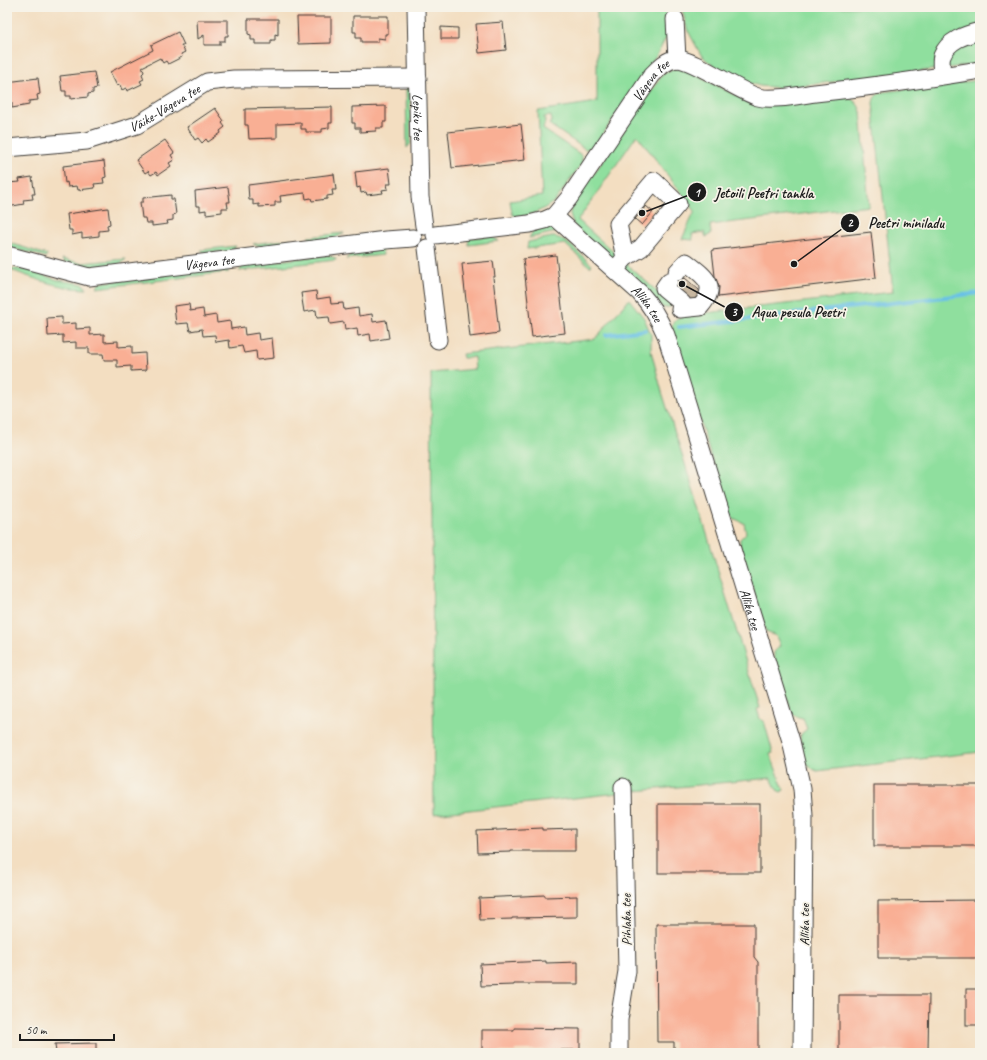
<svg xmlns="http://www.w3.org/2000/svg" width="987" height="1060" font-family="Caveat,sans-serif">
<rect width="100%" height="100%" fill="#f7f3e8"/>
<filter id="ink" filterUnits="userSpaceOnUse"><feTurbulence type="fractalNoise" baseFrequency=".025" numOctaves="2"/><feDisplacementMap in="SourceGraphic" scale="8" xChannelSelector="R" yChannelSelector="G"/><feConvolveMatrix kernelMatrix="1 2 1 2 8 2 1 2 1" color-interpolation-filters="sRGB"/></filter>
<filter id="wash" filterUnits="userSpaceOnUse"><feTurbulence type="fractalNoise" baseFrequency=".012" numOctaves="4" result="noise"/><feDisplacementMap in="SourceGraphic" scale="16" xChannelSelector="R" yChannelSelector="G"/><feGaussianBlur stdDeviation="0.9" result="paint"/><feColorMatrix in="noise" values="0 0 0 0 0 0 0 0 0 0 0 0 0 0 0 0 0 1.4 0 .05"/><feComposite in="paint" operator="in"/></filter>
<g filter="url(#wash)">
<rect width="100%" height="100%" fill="#f3dec1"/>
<g fill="#8fdf9e" stroke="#567e5d">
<path d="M597,7h383v57l-198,24 -22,-2 -18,-5 -31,-17 -10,-9 -14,-26 -5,-20 -16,2 2,23 -11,21 -30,43 -32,48 -7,3h-3l-35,-24 2,-4 -1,-5 -7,1 1,5 -2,7 37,25 2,3v6l-26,37c-11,9 -27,18 -42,16l-2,-3 -2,-12 32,-5 -4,-85 59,-9z"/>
<path d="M674,68l12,2 53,27 104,-1c10,3 15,6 18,16l8,94 -159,19 1,9 -5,3 -2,-5 -12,2 1,6 -11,-1 13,-28 -58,-76 -59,85 94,85 -2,2 -7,1 -89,-82 -4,-12 1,-7 92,-133z"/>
<path d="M980,80v672l-163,19 -4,-2 -8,-7 -5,-22 1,-6 6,-5 -4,-11c-7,-1 -10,-3 -13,-9l-16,-53v-4l6,-6 -4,-10 -10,-4 -26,-86v-7l6,-6 -2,-10 -11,-5 -5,-6 -56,-181c-1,-11 5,-14 15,-16l206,-23 -20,-189c1,-6 3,-9 10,-11z"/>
<path d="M406,86l4,4 1,53 -4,5z"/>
<path d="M551,226l10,5 -32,7 4,-7z"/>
<path d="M344,233l-10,6 -22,2 -4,-4z"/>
<path d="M491,236l8,5 -30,4 -1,-7z"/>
<path d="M552,237c13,-1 30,19 40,28l-2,2 -25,-23 -38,5 1,-7z"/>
<path d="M291,239c-5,8 -31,10 -38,5z"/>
<path d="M7,242l40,13 -1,2 -39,-10z"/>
<path d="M236,246l-3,4 -2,1 -27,2 -3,-3z"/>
<path d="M382,249l1,6 -37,4 8,-8z"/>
<path d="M327,255l8,3 1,2 -97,11 5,-6z"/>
<path d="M62,259l19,4 45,-4 -3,3 -4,2c-13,1 -49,9 -57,-5z"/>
<path d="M223,267l6,5 -132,16 2,-5z"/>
<path d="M8,268l20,2 30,10 25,4 4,5c-28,0 -54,-11 -79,-20z"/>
<path d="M629,299l15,19 7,16v17l11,41 34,106 64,210 -3,1 3,10 4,2 9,32 -3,1 14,36 -3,2 -4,-2 -6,-12 -135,13 -202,23 -3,-441 44,-4 -1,-12 -11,1 -1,-4 133,-15z"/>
</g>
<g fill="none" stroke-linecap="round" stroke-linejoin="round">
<g stroke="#69c1e6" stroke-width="4">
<path d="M679,327l301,-34"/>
<path d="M606,335l39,-5"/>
</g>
</g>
<g id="blocks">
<g fill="#f9af94">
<path d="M353,16h35v18h-3v5l-7,-1v4h-17v-4h-5v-6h-3z"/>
<path d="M297,17h34v26l-33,1z"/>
<path d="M248,19h30v16l-3,-1v6h-4v4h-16v-4h-4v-5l-3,-1z"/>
<path d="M197,20h31v16h-3v5h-5v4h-16v-10l-6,4z"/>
<path d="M503,22l3,28 -27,3 -3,-29z"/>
<path d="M441,27l17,1v11h-17z"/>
<path d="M178,32l6,13h-3l4,7 -4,2 1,3 -14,7 -2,-3 -3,2 -3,-5 -18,9 2,5 -2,2 2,5 -4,2 2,3 -15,7 -1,-3 -4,2 -2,-5 -3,1 -7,-14 43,-22 -2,-5z"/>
<path d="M94,72l3,16 -4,1v4l-5,1v3l-17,2v-3h-5v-5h-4l-2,-15z"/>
<path d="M38,78l2,16 -3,1 1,5 -9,1v4l-17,3v-5l-5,1v-22z"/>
<path d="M386,106v16h-3v6h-7v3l-16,1v-4h-5v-5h-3v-16z"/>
<path d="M332,107v16h-3v5l-7,1v3h-16v-3h-5v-6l-22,1h-2v14l-28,1 -1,-14h-3v-16z"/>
<path d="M215,108l9,13 -2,2 3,4 -5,4 1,2 -13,9 -2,-3 -4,4 -4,-5 -3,2 -8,-13z"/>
<path d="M521,124l4,36 -73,8 -4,-36z"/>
<path d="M165,140l9,13 -3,2 3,5 -5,3 2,3 -13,9 -2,-3 -5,3 -3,-4 -3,2 -9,-13z"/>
<path d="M104,161l2,16 -3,1 1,5 -10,1 1,4 -17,2 -1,-4 -9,1 -1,-5 -2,1 -2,-17z"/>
<path d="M389,168l2,16h-4l1,5 -6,1 1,3 -16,2 -1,-3 -5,1 -1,-6 -3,1 -2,-16z"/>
<path d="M334,174l2,16h-4l1,5 -6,1v3l-15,2 -1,-3 -5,1 -1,-6 -25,3 1,6h-6v4l-16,1v-3l-6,1v-5h-4l-1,-15z"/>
<path d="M32,177l3,17h-3l1,5 -10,1 1,4 -17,3v-24l13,-1 -1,-3z"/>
<path d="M228,187l2,15h-3l1,6h-6v4l-16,2v-4l-6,1v-5h-4l-1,-15z"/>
<path d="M171,195v4h3l2,15 -3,1v5l-6,1 1,3 -16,2v-3h-6l-1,-5h-3l-2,-16h3v-4z"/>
<path d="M646,206l7,6 -11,13 -7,-6z"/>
<path d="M108,208l2,16 -3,1 1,5 -9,1v5l-17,2v-5l-10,2v-5h-3l-2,-16z"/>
<path d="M871,232l5,46 -158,19 1,-10 -4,-11 -3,-26z"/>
<path d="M556,255l9,78 -33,4 -9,-78z"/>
<path d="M493,261l2,16h-2l6,56 -29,4 -8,-73z"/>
<path d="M685,278l14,12 -4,7 -5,1 -13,-12 2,-4z"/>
<path d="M316,291l1,8 13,-2 1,7 12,-1 1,7 14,-2 1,8 13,-2 1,8 13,-2 3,18 -18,3 -1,-7 -12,2 -1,-8 -12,2 -1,-8 -14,2 -1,-7 -12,1 -1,-8 -12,2 -3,-19z"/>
<path d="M189,304l1,7 13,-2 1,8 12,-2 1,8 13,-2 1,8 13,-2 1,8 13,-2 1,7 13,-2 2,20 -17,2 -1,-9 -12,2 -2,-7 -12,2 -1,-8 -13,2 -1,-7 -12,1 -1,-7 -12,2 -2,-8 -12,1 -2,-18z"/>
<path d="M62,317v7l14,-1v6l14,-1v7l14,-1v8l14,-1v6l14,-1v8l13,-1 1,17 -15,1v-5l-14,1v-7h-13l-1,-6h-14v-6h-13v-6l-13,1v-8l-15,1 -1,-18z"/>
<rect x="874" y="785" width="106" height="61"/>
<rect x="658" y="804" width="102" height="69"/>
<path d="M543,828v2l32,-1v22h-64v1l-33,1 -1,-22z"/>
<path d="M545,895v2l32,-1v21l-65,1v1l-32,1 -1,-22z"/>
<path d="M980,900v58h-102v-57z"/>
<path d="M656,924h98v33l4,5v91h-84v-11h-17z"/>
<path d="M546,961v2l32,-1v22h-64v1l-33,1 -1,-22z"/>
<rect x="966" y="989" width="14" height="36"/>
<path d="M839,995h90l-1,56h-53v2h-36z"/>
<path d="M514,1028l66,1v21h-65v2h-33v-22h32z"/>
<path d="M96,1043v10h-40l-1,-9z"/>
</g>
</g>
</g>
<g filter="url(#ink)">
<use href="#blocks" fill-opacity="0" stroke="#3c3935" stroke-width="1"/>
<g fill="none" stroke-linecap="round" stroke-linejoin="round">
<path stroke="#c8b7a0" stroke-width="17" stroke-dasharray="17 8" stroke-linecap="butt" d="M687,296l8,-9"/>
<g stroke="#3c3935" stroke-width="19">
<g id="minor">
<path id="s1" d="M416,7l4,190 4,29"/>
<path d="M675,19l2,40"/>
<path d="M942,75c0,-5 -2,-14 0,-19 6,-16 23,-21 38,-25"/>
<path id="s2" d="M7,148l80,-7 50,-16 70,-43 27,-3 184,-1"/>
<path id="s3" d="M554,216l86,77c12,13 19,26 26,42l125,406 11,48 2,27 -2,237"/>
<path id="s4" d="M435,235l94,-11 16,-4 9,-4 15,-18 83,-123c7,-7 14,-15 24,-16 16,-1 62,32 82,38 14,4 42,-2 57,-4 55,-6 110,-14 165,-23"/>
<path d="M427,248l11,92"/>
<path id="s5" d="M7,255l82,22 297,-37 27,-2"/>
<path d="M615,270l10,-12 16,-10 37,-44 -24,-23 -36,43 7,34"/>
<path d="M669,281l-5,7 18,15 -2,6 20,-2c20,-22 4,-31 -14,-45l-9,10"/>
<path d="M619,1053v-33l8,-49 -4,-184"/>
</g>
</g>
<use href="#minor" stroke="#fff" stroke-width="17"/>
</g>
</g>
<g text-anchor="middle" stroke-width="3.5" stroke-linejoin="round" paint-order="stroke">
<g font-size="14" fill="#1c1c1c" stroke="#f7f3e8">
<text dy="5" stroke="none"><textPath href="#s4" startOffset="288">Vägeva tee</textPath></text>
<text dy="5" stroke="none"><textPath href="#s2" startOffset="165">Väike-Vägeva tee</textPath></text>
<text dy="5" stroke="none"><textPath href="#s1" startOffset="110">Lepiku tee</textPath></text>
<text dy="5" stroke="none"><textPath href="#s5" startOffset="206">Vägeva tee</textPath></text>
<text dy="5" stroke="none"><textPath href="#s3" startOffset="128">Allika tee</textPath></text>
<text dy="5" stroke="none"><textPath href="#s3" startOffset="452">Allika tee</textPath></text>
<text transform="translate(626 920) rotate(-91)" y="5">Pihlaka tee</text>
<text transform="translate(804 925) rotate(-90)" y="5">Allika tee</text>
</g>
</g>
<path fill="none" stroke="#1c1c1c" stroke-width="1.5" d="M642 213L697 192M794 264L850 223M682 284L734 312"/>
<g fill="#1c1c1c" stroke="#f7f3e8" stroke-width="1.5">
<circle cx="642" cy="213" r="4"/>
<circle cx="794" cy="264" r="4"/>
<circle cx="682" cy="284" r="4"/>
<circle cx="697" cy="192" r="10"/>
<circle cx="850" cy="223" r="10"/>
<circle cx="734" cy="312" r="10"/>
</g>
<g font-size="12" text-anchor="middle" font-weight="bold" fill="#fff">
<text x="697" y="197">1</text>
<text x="850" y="227">2</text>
<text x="734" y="316">3</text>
</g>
<g font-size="15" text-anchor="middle" font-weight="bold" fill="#1c1c1c" stroke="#f7f3e8" stroke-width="3.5" stroke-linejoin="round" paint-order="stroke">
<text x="764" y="198">Jetoili Peetri tankla</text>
<text x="906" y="228">Peetri miniladu</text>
<text x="798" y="317">Aqua pesula Peetri</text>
</g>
<rect width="987" height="1060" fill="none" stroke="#f7f3e8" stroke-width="24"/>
<path d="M20 1034v6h94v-6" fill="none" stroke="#1c1c1c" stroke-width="2"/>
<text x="26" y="1034" font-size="12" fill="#1c1c1c" stroke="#f7f3e8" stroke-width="3" paint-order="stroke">50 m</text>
</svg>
